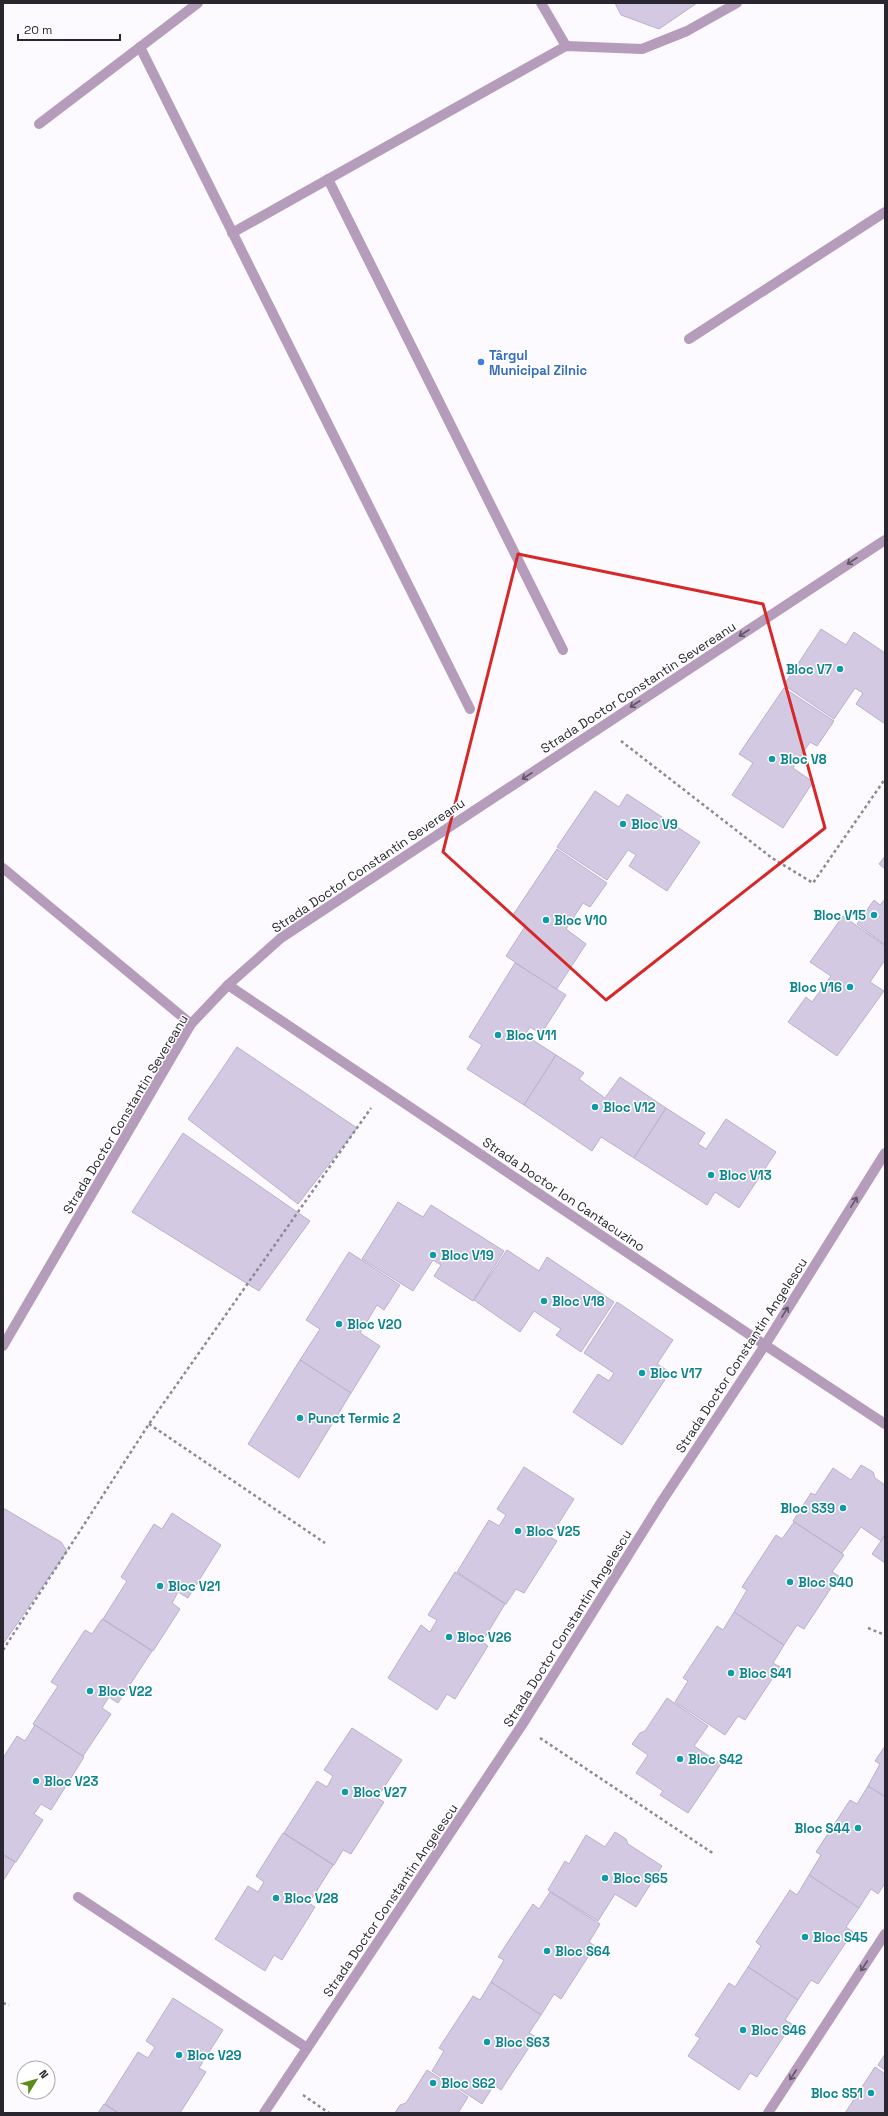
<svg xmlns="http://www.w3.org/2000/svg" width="888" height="2116" font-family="'Space Grotesk',sans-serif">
<rect width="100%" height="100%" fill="#fcfaff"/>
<g fill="#d3c9e3" stroke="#bab0ca">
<path d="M615,3h82l-38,26 -38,-14z"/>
<path d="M821,629l25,16 8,-13 31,21v71l-29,-20 7,-11 -8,-5 -21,31 -50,-34z"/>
<path d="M784,688l50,33 -17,25 -7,-4 -17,26 20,14 -30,46 -51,-33 21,-32 -14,-9z"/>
<path d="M595,791l24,16 8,-13 73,48 -33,49 -38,-25 7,-11 -8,-5 -21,30 -50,-33z"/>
<path d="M557,849l50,34 -17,24 -7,-4 -17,26 20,15 -30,46 -50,-34 20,-31 -13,-10z"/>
<path d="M885,856v13l-6,-5z"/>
<path d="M885,899v46l-28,-21 17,-24 6,5z"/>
<path d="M843,916l42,30v14l-15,22 14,9 -47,65 -49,-34 18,-25 6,5 19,-26 -21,-14z"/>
<path d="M515,963l51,32 -25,39 -11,-7 -5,8 31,20 -32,50 -57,-36 15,-24 -13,-8z"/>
<path d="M237,1047l120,81 -59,76 -110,-85z"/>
<path d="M556,1055l28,18 -5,6 26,19 15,-21 46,31 -32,50 -33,-21 -9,14 -68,-46z"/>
<path d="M666,1108l39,25 -7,11 8,5 20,-30 50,33 -37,56 -24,-16 -8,13 -73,-47z"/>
<path d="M183,1133l127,88 -51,70 -127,-79z"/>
<path d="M398,1202l25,15 8,-12 73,46 -31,50 -39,-25 7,-11 -8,-5 -20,31 -51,-32z"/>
<path d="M507,1250l32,21 8,-14 67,45 -33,50 -25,-17 5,-6 -27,-18 -14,21 -46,-32z"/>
<path d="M349,1252l51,33 -16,25 -7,-5 -17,28 20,13 -29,47 -51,-33 20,-31 -14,-9z"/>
<path d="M617,1302l56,38 -16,24 13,8 -48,73 -49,-33 25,-38 11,7 5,-8 -30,-20z"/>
<path d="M300,1360l51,33 -52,85 -51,-34z"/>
<path d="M861,1465l12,7 2,6 10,7v49l-4,7 -20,-14 -19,26 -49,-32 18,-28 4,2 18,-27 18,12z"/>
<path d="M524,1467l50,32 -24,38 7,4 -33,52 -8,-4 -10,15 -49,-32 32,-52 10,6 7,-11 -9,-6z"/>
<path d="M3,1508l58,34 6,9 -64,93z"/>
<path d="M172,1513l49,32 -33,53 -10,-6 -6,11 8,6 -27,42 -50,-32 24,-38 -6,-4 33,-53 8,5z"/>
<path d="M794,1522l50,33 -12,17 7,4 -35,53 -7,-4 -13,20 -50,-33 13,-22 -5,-3 34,-52 6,4z"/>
<path d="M885,1535v28l-13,-9z"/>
<path d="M455,1572l50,32 -23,38 6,4 -33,53 -8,-5 -10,16 -49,-32 33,-53 9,7 7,-12 -9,-5z"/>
<path d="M734,1612l50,33 -11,18 7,4 -35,53 -7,-4 -13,19 -50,-33 13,-21 -5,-3 34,-52 6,4z"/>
<path d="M102,1619l50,32 -34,52 -9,-6 -7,11 9,6 -28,42 -50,-32 25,-38 -7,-4 34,-52 7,4z"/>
<path d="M667,1698l41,28 -14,20 27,18 -33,49 -28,-18 3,-4 -27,-18 12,-18 -16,-11 8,-11 5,-2z"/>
<path d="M35,1725l49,32 -33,53 -10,-6 -7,10 9,6 -27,42 -13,-8v-96l14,-22 8,5z"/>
<path d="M352,1728l50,32 -25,38 7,4 -33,52 -8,-4 -9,15 -50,-32 33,-52 10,6 6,-11 -9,-6z"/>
<path d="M885,1746v51l-17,-11 12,-22 -5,-3z"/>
<path d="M868,1786l17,11v86l-7,11 -7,-5 -12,19 -50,-33 12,-20 -5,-3 34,-52 7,4z"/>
<path d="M615,1832l11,7 2,5 34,22 -26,41 -21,-13 -17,27 -50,-31 17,-29 4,3 17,-29 19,12z"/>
<path d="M283,1833l50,32 -24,38 6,4 -33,53 -8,-5 -9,16 -50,-32 33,-53 10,6 6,-10 -8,-6z"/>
<path d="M3,1855l12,7 -12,19z"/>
<path d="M809,1875l50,33 -13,19 7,5 -35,52 -7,-4 -13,20 -50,-33 13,-21 -5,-4 34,-52 7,5z"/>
<path d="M550,1892l50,32 -11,18 6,4 -34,53 -7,-5 -13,21 -50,-33 13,-22 -6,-3 35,-53 6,5z"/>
<path d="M748,1967l50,33 -13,20 7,4 -35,53 -7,-4 -11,17 -51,-34 12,-18 -5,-3 34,-52 6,4z"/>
<path d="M491,1982l50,33 -12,18 7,4 -35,53 -7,-5 -12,19 -50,-33 12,-20 -5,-3 34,-52 7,4z"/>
<path d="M173,1998l50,32 -24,38 7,4 -26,41h-61l-14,-9 33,-52 10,6 7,-11 -9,-6z"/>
<path d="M885,2054v16l-7,-5z"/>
<path d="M875,2067l10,7v39h-40z"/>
<path d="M427,2070l41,27 -10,16h-63l5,-8 6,-2z"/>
<path d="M104,2104l14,9h-20z"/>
</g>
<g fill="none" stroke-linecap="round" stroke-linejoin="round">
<g stroke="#8c8991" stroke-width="2.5" stroke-dasharray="3 3" stroke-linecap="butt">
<path d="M621,741l151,117 41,25 72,-104"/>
<path d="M149,1424l176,119"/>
<path d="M868,1628l17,7"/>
<path d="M3,1650l146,-226 222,-316"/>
<path d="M540,1738l174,116"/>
<path d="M3,2003l6,2"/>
<path d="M303,2095l26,18"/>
</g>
<g stroke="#b59cbb" stroke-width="10">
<path d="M541,3l25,43"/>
<path d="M140,47l330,662"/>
<path d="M39,124l159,-121"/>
<path d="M328,179l235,471"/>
<path d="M232,233l334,-187 76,3 45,-18 50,-28"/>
<path d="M689,339l196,-127"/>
<path d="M3,868l188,156"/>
<path d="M228,985l537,360 120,79"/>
<path d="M3,1346l188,-322 37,-39 53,-47 604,-398"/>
<path d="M78,1897l229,151"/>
<path d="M264,2113l258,-388 140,-224 103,-156 120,-192"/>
<path d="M768,2113l117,-179"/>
</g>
</g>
<defs><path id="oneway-shaft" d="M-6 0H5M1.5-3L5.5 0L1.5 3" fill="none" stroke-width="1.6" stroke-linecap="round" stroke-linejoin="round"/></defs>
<g stroke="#625568">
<use href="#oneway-shaft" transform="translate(852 561) rotate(147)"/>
<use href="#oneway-shaft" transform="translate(744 633) rotate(147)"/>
<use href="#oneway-shaft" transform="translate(635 704) rotate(147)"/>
<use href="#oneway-shaft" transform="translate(527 776) rotate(147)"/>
<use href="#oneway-shaft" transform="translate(854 1202) rotate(-58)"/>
<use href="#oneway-shaft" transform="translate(785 1312) rotate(-58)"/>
<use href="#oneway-shaft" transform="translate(864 1966) rotate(123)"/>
<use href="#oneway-shaft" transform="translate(793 2075) rotate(123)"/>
</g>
<path fill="none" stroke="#d62828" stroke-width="3" stroke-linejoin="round" d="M518,554l245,50 62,224 -219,172 -163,-148z"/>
<circle fill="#3f7fe0" stroke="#fff" stroke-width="1.5" cx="481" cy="362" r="4"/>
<g fill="#0f9aa8" stroke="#fff" stroke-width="1.5">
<circle cx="840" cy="669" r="4"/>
<circle cx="772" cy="759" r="4"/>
<circle cx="623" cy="824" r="4"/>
<circle cx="874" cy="915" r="4"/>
<circle cx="546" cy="920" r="4"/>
<circle cx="850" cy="987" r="4"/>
<circle cx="498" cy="1035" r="4"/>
<circle cx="595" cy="1107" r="4"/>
<circle cx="711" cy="1175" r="4"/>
<circle cx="433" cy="1255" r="4"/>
<circle cx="544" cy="1301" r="4"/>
<circle cx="339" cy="1324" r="4"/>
<circle cx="642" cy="1373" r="4"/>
<circle cx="300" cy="1418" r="4"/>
<circle cx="843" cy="1508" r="4"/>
<circle cx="518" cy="1531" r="4"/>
<circle cx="790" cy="1582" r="4"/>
<circle cx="160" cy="1586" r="4"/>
<circle cx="449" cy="1637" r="4"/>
<circle cx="731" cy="1673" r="4"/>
<circle cx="90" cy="1691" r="4"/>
<circle cx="680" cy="1759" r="4"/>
<circle cx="36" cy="1781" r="4"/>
<circle cx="345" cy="1792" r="4"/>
<circle cx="858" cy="1828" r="4"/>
<circle cx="605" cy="1878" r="4"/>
<circle cx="276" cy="1898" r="4"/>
<circle cx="805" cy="1937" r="4"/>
<circle cx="547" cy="1951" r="4"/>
<circle cx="743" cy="2030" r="4"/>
<circle cx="487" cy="2042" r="4"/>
<circle cx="179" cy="2055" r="4"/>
<circle cx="433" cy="2083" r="4"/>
<circle cx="871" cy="2093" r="4"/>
</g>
<g text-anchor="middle" stroke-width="3" stroke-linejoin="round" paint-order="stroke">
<g font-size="13" font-weight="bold" fill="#366cbe" stroke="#fff" text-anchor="start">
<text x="489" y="360">Târgul<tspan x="489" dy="15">Municipal Zilnic</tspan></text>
</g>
<g font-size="13" font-weight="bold" fill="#0d838f" stroke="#fff" text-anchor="start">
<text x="832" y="674" text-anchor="end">Bloc V7</text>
<text x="780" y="764">Bloc V8</text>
<text x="631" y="829">Bloc V9</text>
<text x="866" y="920" text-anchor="end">Bloc V15</text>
<text x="554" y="925">Bloc V10</text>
<text x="842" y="992" text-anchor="end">Bloc V16</text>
<text x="506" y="1040">Bloc V11</text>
<text x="603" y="1112">Bloc V12</text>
<text x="719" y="1180">Bloc V13</text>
<text x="441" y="1260">Bloc V19</text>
<text x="552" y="1306">Bloc V18</text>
<text x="347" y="1329">Bloc V20</text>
<text x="650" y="1378">Bloc V17</text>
<text x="308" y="1423">Punct Termic 2</text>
<text x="835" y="1513" text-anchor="end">Bloc S39</text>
<text x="526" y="1536">Bloc V25</text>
<text x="798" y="1587">Bloc S40</text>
<text x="168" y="1591">Bloc V21</text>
<text x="457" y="1642">Bloc V26</text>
<text x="739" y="1678">Bloc S41</text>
<text x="98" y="1696">Bloc V22</text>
<text x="688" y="1764">Bloc S42</text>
<text x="44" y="1786">Bloc V23</text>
<text x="353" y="1797">Bloc V27</text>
<text x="850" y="1833" text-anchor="end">Bloc S44</text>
<text x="613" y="1883">Bloc S65</text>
<text x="284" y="1903">Bloc V28</text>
<text x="813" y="1942">Bloc S45</text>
<text x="555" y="1956">Bloc S64</text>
<text x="751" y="2035">Bloc S46</text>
<text x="495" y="2047">Bloc S63</text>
<text x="187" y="2060">Bloc V29</text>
<text x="441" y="2088">Bloc S62</text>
<text x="863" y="2098" text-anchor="end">Bloc S51</text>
</g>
<g font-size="13" fill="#2a2630" stroke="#fff">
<text transform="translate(638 687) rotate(-33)" y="5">Strada Doctor Constantin Severeanu</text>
<text transform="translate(368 865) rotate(-34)" y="5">Strada Doctor Constantin Severeanu</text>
<text transform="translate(125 1114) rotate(-59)" y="5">Strada Doctor Constantin Severeanu</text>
<text transform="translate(564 1194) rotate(34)" y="5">Strada Doctor Ion Cantacuzino</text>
<text transform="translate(741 1355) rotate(-57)" y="5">Strada Doctor Constantin Angelescu</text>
<text transform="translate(567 1628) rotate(-58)" y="5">Strada Doctor Constantin Angelescu</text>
<text transform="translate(390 1900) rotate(-56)" y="5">Strada Doctor Constantin Angelescu</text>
</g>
</g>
<rect width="888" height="2116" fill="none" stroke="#2a2630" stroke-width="8"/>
<g transform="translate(36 2080) rotate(53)"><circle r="19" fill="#ffffff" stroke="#aaa8ac"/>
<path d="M0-3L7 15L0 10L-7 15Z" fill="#5e8b1d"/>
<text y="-6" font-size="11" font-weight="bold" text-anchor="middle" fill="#2a2630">N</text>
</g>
<path d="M18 34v6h102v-6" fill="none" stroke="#2a2630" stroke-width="2"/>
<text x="24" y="34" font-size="12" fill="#2a2630" stroke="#ffffff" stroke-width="3" paint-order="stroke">20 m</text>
</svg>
